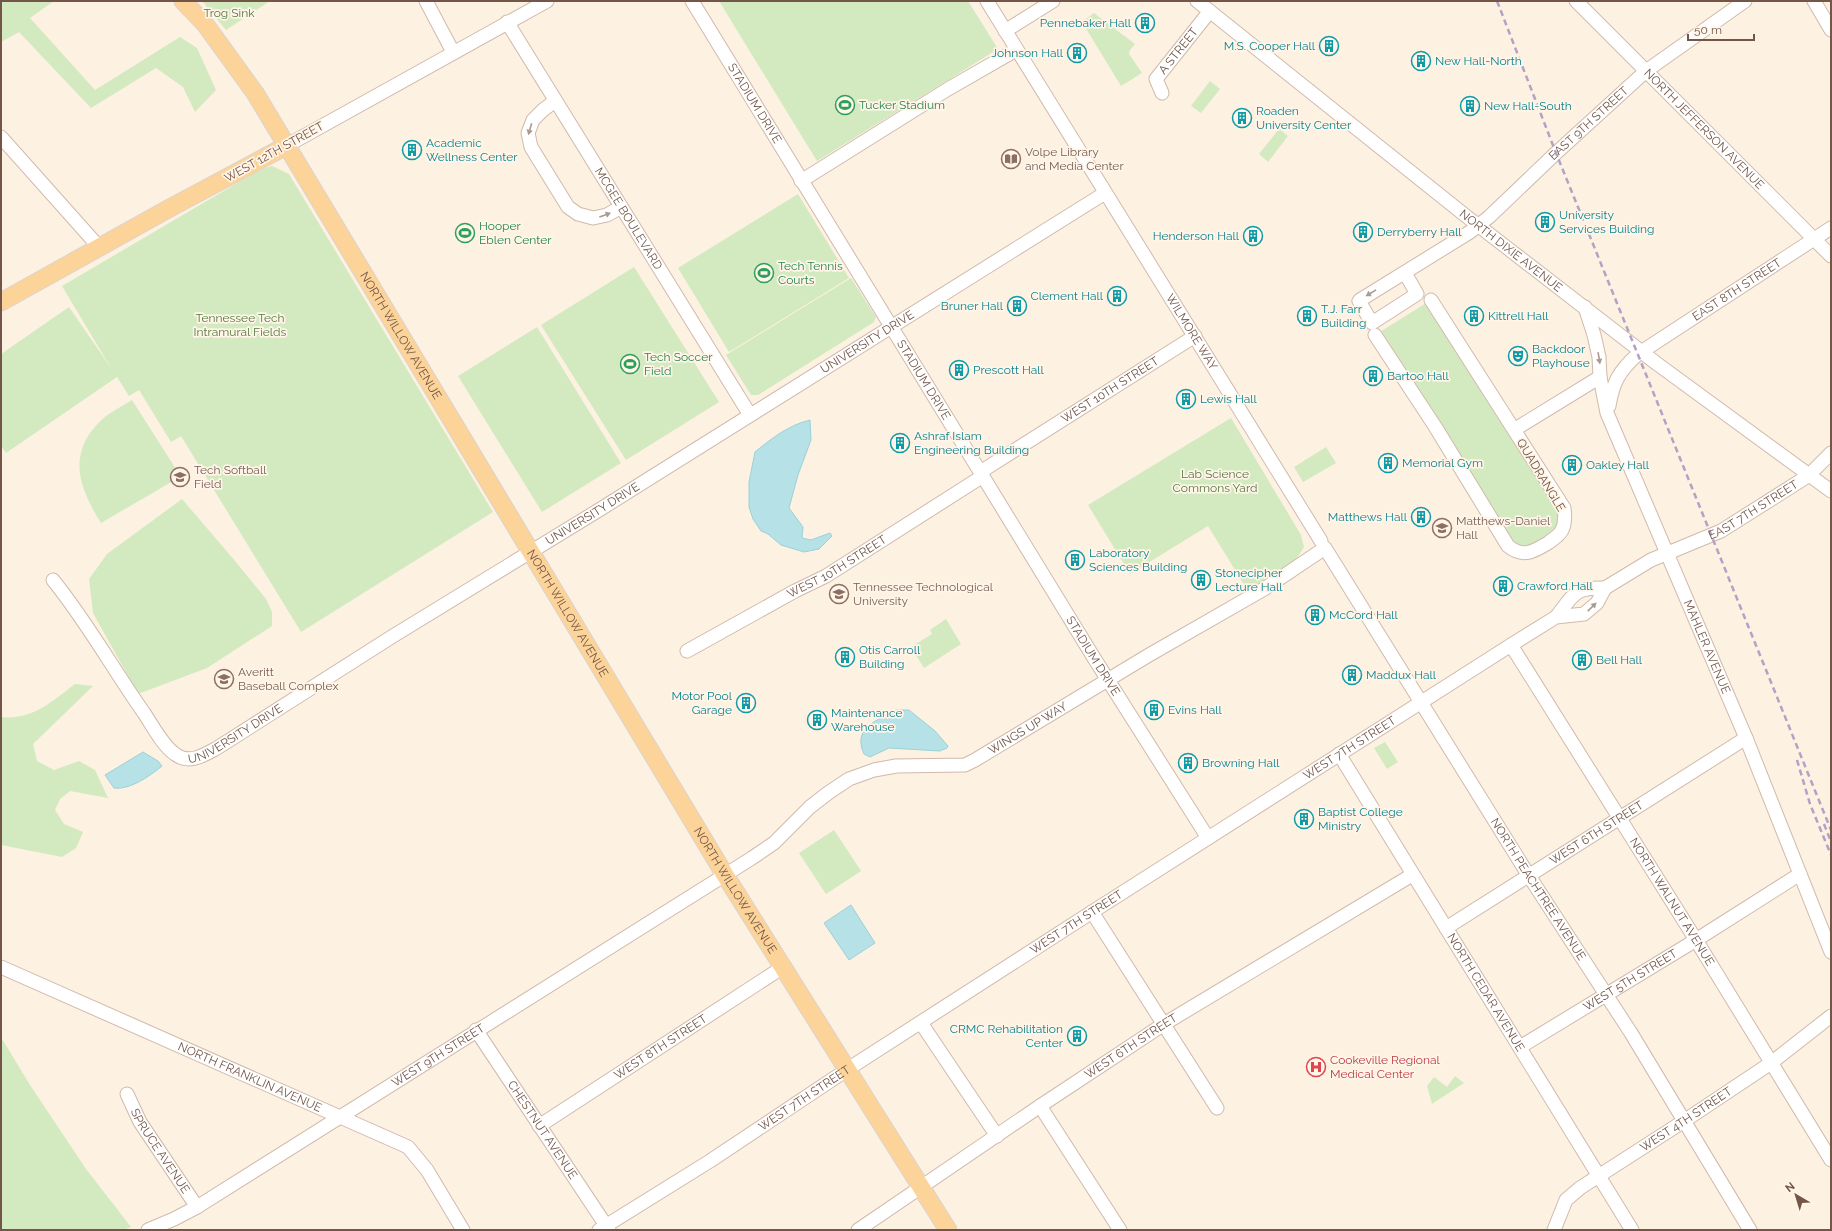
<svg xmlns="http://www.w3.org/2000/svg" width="1832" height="1231" font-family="Raleway,sans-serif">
<rect width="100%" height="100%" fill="#fdf1e2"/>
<g fill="#d3eac0">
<path d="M1,1h53l-24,17 65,72 85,-53 17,11 19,42 -21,22 -12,-25 -27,-19 -65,40 -72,-76 -18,10z"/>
<path d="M202,1h68l-44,29z"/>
<path d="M719,1h249l30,48 -181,112z"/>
<path d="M1094,13l41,31 -5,6 -1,4 13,19 -21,13 -39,-64z"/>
<path d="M1210,81l10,8 -19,24 -10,-7z"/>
<path d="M1279,129l9,7 -20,26 -9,-8z"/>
<path d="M272,166l17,8 204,338 -192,120 -120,-196 -10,6 -32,-52 -10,6 -12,-19 -111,76 -5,-7v-92l68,-47 42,61 -49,-82 199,-117z"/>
<path d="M798,194l51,84 -120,74 -51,-84z"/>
<path d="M634,267l85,135 -93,58 -85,-135z"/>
<path d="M851,278l25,39 -2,5 -116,73h-7l-25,-40z"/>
<path d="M1431,300l133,208 -2,22 -30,22 -19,-2 -138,-215z"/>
<path d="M537,327l84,136 -79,49 -84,-136z"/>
<path d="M132,400l44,69 -3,12 -72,42c-24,-38 -35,-73 5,-107 8,-6 18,-11 26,-16z"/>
<path d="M1231,418l70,117 3,12 -7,11 -49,33 -40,-65 -78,48 -42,-69z"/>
<path d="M1326,447l10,16 -33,19 -9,-15z"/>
<path d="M182,499l54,63 30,37 6,13v14l-65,42 -69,26 -45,-81 -4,-34 18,-25z"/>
<path d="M946,619l15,25 -37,24 -13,-21 21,-13 -2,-4z"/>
<path d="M75,684l18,2 -60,58 4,17 17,9 25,-9 16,9 13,28 -38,-7 -10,8 -5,11 9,14 19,8 -7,16 -14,9 -61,-12v-128c32,3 50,-15 74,-33z"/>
<path d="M1385,742l13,20 -11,7 -13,-21z"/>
<path d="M834,830l27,41 -35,23 -27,-41z"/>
<path d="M1,1037l29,48 56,84 45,58 -8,3h-122z"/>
<path d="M1455,1076l9,7 -32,21 -5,-18 7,-9 13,10z"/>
</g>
<g fill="#b6e1e6" stroke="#9cd1d8">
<path d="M810,420l1,20 -13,35 -9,33 14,19 -1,11 9,2 19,-7 2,3 -13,13 -15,3 -23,-7 -13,-11 -7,-3 -8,-12 -4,-12v-25l6,-30c17,-14 34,-27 55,-32z"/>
<path d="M896,710h13l26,21 13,15 -1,2 -7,3 -51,-3 -19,9 -6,-3c-12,-27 13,-33 32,-44z"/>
<path d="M143,752l15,9 4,5c-12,10 -32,24 -48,22l-9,-13z"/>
<path d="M851,905l24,38 -26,17 -25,-37z"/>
</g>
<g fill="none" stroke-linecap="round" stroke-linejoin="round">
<g stroke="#d0baac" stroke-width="15">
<g id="minor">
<path d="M426,1l27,51"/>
<path id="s1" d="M692,1l402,657 114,180"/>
<path id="s2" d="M987,1l334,540"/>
<path id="s3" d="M1197,1l269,215 190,147 175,128"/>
<path id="s4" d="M1576,1l255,255"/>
<path d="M1814,1l17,29"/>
<path id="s5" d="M507,22l243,393"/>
<path d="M1005,31l48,-30"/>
<path id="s6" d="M1162,93l-6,-14 54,-68"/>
<path d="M555,101l-12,9 -10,10 -5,13 3,14 37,60 10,7 15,4 14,-3 14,-8"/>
<path d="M1,137l98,110"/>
<path d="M286,146l261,-145"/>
<path d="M801,181l147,-92 68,-39"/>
<path id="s7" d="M1405,273l12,21 -45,29 -13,-22 1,-1 110,-68 19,-15 67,-64 90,-82 99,-70"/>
<path id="s8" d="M1585,307l9,28 5,22 1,20 7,36 139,325 85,214"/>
<path d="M1375,335l61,93 72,118c15,12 25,6 40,-3 5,-4 11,-7 14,-13 3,-6 3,-15 2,-22l-133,-208"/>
<path id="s9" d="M1609,406c4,-24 10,-35 29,-52l193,-126"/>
<path d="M1517,428l83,-51"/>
<path id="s10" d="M985,469l210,-133"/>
<path id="s11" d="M53,580c34,42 60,89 91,133 8,12 19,33 31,41 14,11 29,1 42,-6l176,-112 206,-126 506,-317"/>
<path id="s12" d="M1605,588l46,-28 70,-29 87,-55 23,-23"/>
<path id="s13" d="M1511,645l185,295 135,220"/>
<path id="s14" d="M687,651l108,-60 31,-15 157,-100"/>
<path id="s15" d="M1339,754l293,476"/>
<path d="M1092,912l125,196"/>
<path id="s16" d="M1446,928l300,-190"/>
<path id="s17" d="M1,967l407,180 19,23 36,60"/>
<path d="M921,1023l76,113"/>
<path id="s18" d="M476,1030l133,200"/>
<path id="s19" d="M1520,1047l176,-107 104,-66"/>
<path id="s20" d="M127,1094l13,28 57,85"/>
<path d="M1040,1106l80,124"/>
<path id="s21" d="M539,1126l244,-159"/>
<path id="s22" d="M148,1230l26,-11 23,-12 555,-349 22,-15 36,-36 18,-14 21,-14 25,-9 22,-4 69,-1 10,-5 174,-105 115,-66 61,-41 204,328 102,157 119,197"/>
<path id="s23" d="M599,1230l111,-69 138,-92 244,-157 419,-267 45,-28 28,-3 13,-11 8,-15c-32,-1 -31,7 -49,29"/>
<path id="s24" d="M858,1230l182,-124 124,-82 248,-149"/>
<path id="s25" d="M1554,1230l12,-30 14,-12 104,-67 87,-58 60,-47"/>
</g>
</g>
<g stroke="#dbd3cf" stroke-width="19">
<g id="major">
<path id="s26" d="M183,1l22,23 50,69 470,782 223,355"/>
<path d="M1,302l167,-93 118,-63"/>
</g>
</g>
<use href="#minor" stroke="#fff" stroke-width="13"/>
<use href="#major" stroke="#fcd499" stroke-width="17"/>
<g stroke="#b3a1c6" stroke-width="2.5" stroke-dasharray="6 4" stroke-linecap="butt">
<path d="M1497,1l59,152 275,677"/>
<path d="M1797,760l13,44 21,51"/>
<path d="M1824,824l7,18"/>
</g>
</g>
<defs><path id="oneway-solid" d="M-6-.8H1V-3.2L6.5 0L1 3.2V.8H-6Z"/></defs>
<g fill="#ac9a91">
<use href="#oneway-solid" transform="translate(530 129) rotate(106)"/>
<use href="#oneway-solid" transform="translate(605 215) rotate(-20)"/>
<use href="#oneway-solid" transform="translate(1371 293) rotate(149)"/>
<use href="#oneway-solid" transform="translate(1599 358) rotate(81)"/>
<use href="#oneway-solid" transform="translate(1592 607) rotate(-44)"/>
</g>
<defs>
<g id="building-ring" transform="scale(1)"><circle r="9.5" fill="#fff5e8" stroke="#0f9aa8" stroke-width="1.5"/><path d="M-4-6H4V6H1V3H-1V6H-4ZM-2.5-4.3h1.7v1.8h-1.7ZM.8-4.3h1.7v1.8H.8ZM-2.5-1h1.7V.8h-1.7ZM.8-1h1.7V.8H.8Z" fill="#0f9aa8"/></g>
<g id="stadium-ring" transform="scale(1)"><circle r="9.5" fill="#fff5e8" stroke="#2e9e5b" stroke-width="1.5"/><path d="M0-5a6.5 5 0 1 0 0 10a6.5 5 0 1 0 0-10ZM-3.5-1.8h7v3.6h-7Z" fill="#2e9e5b"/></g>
<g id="library-ring" transform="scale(1)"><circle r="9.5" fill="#fff5e8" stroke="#8d6e63" stroke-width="1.5"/><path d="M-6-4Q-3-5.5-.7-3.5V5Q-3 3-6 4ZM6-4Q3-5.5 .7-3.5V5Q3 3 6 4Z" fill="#8d6e63"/></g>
<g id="theatre-ring" transform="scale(1)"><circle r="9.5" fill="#fff5e8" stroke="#0f9aa8" stroke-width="1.5"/><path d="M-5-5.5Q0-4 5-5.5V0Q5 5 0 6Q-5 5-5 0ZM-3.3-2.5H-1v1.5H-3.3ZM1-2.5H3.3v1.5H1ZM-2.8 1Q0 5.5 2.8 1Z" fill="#0f9aa8"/></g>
<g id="university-ring" transform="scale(1)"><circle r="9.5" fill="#fff5e8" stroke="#8d6e63" stroke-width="1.5"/><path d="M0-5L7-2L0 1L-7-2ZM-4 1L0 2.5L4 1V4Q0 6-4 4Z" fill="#8d6e63"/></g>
<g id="hospital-ring" transform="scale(1)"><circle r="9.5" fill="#fff5e8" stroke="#e0444e" stroke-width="1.5"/><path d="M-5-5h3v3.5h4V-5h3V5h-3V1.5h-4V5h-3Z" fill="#e0444e"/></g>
</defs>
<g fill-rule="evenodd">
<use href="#building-ring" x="1145" y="23"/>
<use href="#building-ring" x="1329" y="46"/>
<use href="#building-ring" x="1077" y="53"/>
<use href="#building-ring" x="1421" y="61"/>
<use href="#stadium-ring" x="845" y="105"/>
<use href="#building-ring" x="1470" y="106"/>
<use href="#building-ring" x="1242" y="118"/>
<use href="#building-ring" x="412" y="150"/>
<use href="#library-ring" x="1011" y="159"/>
<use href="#building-ring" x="1545" y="222"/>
<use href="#building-ring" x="1363" y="232"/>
<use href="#stadium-ring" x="465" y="233"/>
<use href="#building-ring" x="1253" y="236"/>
<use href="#stadium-ring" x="764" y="273"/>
<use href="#building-ring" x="1117" y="296"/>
<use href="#building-ring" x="1017" y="306"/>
<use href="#building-ring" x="1307" y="316"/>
<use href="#building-ring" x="1474" y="316"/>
<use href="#theatre-ring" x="1518" y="356"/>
<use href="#stadium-ring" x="630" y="364"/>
<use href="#building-ring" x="959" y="370"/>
<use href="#building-ring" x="1373" y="376"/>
<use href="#building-ring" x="1186" y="399"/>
<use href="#building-ring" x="900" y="443"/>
<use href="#building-ring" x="1388" y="463"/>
<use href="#building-ring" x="1572" y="465"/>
<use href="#university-ring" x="180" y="477"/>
<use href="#building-ring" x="1421" y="517"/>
<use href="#university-ring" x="1442" y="528"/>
<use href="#building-ring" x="1075" y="560"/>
<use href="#building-ring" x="1201" y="580"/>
<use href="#building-ring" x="1503" y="586"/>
<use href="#university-ring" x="839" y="594"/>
<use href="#building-ring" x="1315" y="615"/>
<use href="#building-ring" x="845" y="657"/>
<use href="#building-ring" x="1582" y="660"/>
<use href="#building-ring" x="1352" y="675"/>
<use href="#university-ring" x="224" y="679"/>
<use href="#building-ring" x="746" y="703"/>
<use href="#building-ring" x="1154" y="710"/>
<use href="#building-ring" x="817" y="720"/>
<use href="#building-ring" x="1188" y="763"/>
<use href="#building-ring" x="1304" y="819"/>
<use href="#building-ring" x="1077" y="1036"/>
<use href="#hospital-ring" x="1316" y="1067"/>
</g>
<g text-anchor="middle" stroke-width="3.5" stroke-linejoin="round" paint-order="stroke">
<g font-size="12" fill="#547a40" stroke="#fff5e8">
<text x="229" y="17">Trog Sink</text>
<text x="240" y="322">Tennessee Tech<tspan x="240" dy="14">Intramural Fields</tspan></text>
<text x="1215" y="478">Lab Science<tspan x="1215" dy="14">Commons Yard</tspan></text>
</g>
<g font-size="12" fill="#0d838f" stroke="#fff5e8" text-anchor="start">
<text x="1131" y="27" text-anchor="end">Pennebaker Hall</text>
<text x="1315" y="50" text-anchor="end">M.S. Cooper Hall</text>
<text x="1063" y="57" text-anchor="end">Johnson Hall</text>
<text x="1435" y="65">New Hall-North</text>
<text x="1484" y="110">New Hall-South</text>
<text x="1256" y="115">Roaden<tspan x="1256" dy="14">University Center</tspan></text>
<text x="426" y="147">Academic<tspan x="426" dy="14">Wellness Center</tspan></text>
<text x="1559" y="219">University<tspan x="1559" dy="14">Services Building</tspan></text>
<text x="1377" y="236">Derryberry Hall</text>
<text x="1239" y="240" text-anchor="end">Henderson Hall</text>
<text x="1103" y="300" text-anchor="end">Clement Hall</text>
<text x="1003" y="310" text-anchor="end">Bruner Hall</text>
<text x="1321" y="313">T.J. Farr<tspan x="1321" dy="14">Building</tspan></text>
<text x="1488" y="320">Kittrell Hall</text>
<text x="1532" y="353">Backdoor<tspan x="1532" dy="14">Playhouse</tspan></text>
<text x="973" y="374">Prescott Hall</text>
<text x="1387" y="380">Bartoo Hall</text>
<text x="1200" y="403">Lewis Hall</text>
<text x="914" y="440">Ashraf Islam<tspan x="914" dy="14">Engineering Building</tspan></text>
<text x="1402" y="467">Memorial Gym</text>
<text x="1586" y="469">Oakley Hall</text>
<text x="1407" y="521" text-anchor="end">Matthews Hall</text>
<text x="1089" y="557">Laboratory<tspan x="1089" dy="14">Sciences Building</tspan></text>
<text x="1215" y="577">Stonecipher<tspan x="1215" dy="14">Lecture Hall</tspan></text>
<text x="1517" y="590">Crawford Hall</text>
<text x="1329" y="619">McCord Hall</text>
<text x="859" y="654">Otis Carroll<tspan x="859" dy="14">Building</tspan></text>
<text x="1596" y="664">Bell Hall</text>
<text x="1366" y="679">Maddux Hall</text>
<text x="732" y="700" text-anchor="end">Motor Pool<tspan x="732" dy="14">Garage</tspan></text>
<text x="1168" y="714">Evins Hall</text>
<text x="831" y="717">Maintenance<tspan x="831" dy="14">Warehouse</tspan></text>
<text x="1202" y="767">Browning Hall</text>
<text x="1318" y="816">Baptist College<tspan x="1318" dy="14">Ministry</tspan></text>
<text x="1063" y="1033" text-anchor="end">CRMC Rehabilitation<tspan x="1063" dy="14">Center</tspan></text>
</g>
<g font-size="12" fill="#745648" stroke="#fff5e8">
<text dy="4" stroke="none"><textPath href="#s6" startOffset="51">A STREET</textPath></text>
<text dy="4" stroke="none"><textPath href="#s1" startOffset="120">STADIUM DRIVE</textPath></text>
<text dy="4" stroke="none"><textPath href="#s7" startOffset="395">EAST 9TH STREET</textPath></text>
<text dy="4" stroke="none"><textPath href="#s4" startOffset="181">NORTH JEFFERSON AVENUE</textPath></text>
<text transform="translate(274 152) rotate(-29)" y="4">WEST 12TH STREET</text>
<text dy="4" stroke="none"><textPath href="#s5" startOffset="231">MCGEE BOULEVARD</textPath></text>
<text dy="4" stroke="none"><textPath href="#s3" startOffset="401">NORTH DIXIE AVENUE</textPath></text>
<text dy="4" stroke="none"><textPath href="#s9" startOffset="179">EAST 8TH STREET</textPath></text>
<text dy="4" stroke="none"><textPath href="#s2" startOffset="389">WILMORE WAY</textPath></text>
<text dy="4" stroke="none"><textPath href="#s26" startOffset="400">NORTH WILLOW AVENUE</textPath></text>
<text dy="4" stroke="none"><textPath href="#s11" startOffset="1025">UNIVERSITY DRIVE</textPath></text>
<text dy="4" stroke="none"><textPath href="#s1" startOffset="444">STADIUM DRIVE</textPath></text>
<text dy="4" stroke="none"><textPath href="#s10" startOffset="148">WEST 10TH STREET</textPath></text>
<text transform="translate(1541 475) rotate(59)" y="4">QUADRANGLE</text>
<text dy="4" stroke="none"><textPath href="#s12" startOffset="168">EAST 7TH STREET</textPath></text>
<text dy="4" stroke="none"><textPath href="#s11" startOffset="701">UNIVERSITY DRIVE</textPath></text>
<text dy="4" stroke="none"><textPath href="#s14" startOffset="172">WEST 10TH STREET</textPath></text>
<text dy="4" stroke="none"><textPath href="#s26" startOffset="724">NORTH WILLOW AVENUE</textPath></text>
<text dy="4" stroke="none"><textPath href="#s8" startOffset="363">MAHLER AVENUE</textPath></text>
<text dy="4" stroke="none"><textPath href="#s1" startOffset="768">STADIUM DRIVE</textPath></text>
<text dy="4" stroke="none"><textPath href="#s22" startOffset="1026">WINGS UP WAY</textPath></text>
<text dy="4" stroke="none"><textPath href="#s11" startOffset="281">UNIVERSITY DRIVE</textPath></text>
<text dy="4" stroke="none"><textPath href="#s23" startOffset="892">WEST 7TH STREET</textPath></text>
<text dy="4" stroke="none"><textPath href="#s16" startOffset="178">WEST 6TH STREET</textPath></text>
<text dy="4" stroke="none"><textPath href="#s22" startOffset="1776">NORTH PEACHTREE AVENUE</textPath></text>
<text dy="4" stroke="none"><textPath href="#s26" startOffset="1048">NORTH WILLOW AVENUE</textPath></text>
<text dy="4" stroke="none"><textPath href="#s13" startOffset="303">NORTH WALNUT AVENUE</textPath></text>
<text dy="4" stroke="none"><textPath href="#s23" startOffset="568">WEST 7TH STREET</textPath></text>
<text dy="4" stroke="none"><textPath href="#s19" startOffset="129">WEST 5TH STREET</textPath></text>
<text dy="4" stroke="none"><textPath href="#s15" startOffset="280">NORTH CEDAR AVENUE</textPath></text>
<text dy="4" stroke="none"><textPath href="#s24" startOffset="329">WEST 6TH STREET</textPath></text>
<text dy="4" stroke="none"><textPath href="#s21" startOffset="145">WEST 8TH STREET</textPath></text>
<text dy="4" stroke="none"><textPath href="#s22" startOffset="339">WEST 9TH STREET</textPath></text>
<text dy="4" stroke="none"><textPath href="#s17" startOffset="272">NORTH FRANKLIN AVENUE</textPath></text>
<text dy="4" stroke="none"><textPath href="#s23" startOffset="244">WEST 7TH STREET</textPath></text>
<text dy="4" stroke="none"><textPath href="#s25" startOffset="177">WEST 4TH STREET</textPath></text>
<text dy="4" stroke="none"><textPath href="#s18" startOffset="120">CHESTNUT AVENUE</textPath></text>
<text dy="4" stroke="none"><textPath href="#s20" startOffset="66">SPRUCE AVENUE</textPath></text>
</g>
<g font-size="12" fill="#27864d" stroke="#fff5e8" text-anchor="start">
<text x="859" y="109">Tucker Stadium</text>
<text x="479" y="230">Hooper<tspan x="479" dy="14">Eblen Center</tspan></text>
<text x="778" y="270">Tech Tennis<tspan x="778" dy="14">Courts</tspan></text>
<text x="644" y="361">Tech Soccer<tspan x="644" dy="14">Field</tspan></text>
</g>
<g font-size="12" fill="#785e54" stroke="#fff5e8" text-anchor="start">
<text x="1025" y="156">Volpe Library<tspan x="1025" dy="14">and Media Center</tspan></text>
<text x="194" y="474">Tech Softball<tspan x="194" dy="14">Field</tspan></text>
<text x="1456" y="525">Matthews-Daniel<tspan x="1456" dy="14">Hall</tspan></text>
<text x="853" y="591">Tennessee Technological<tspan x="853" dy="14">University</tspan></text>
<text x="238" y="676">Averitt<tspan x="238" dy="14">Baseball Complex</tspan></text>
</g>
<g font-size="12" fill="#be3a42" stroke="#fff5e8" text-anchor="start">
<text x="1330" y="1064">Cookeville Regional<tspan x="1330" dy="14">Medical Center</tspan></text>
</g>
</g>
<rect width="1832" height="1231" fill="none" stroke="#745648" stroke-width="4"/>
<g transform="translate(1796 1195) rotate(322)" stroke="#fff5e8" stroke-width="3" paint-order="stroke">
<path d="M0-3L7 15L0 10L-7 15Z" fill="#745648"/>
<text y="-6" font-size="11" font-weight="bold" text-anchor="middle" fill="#745648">N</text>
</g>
<path d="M1688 34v6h66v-6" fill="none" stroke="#745648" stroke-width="2"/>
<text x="1694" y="34" font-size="12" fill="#745648" stroke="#fff5e8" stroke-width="3" paint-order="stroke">50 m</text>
</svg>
